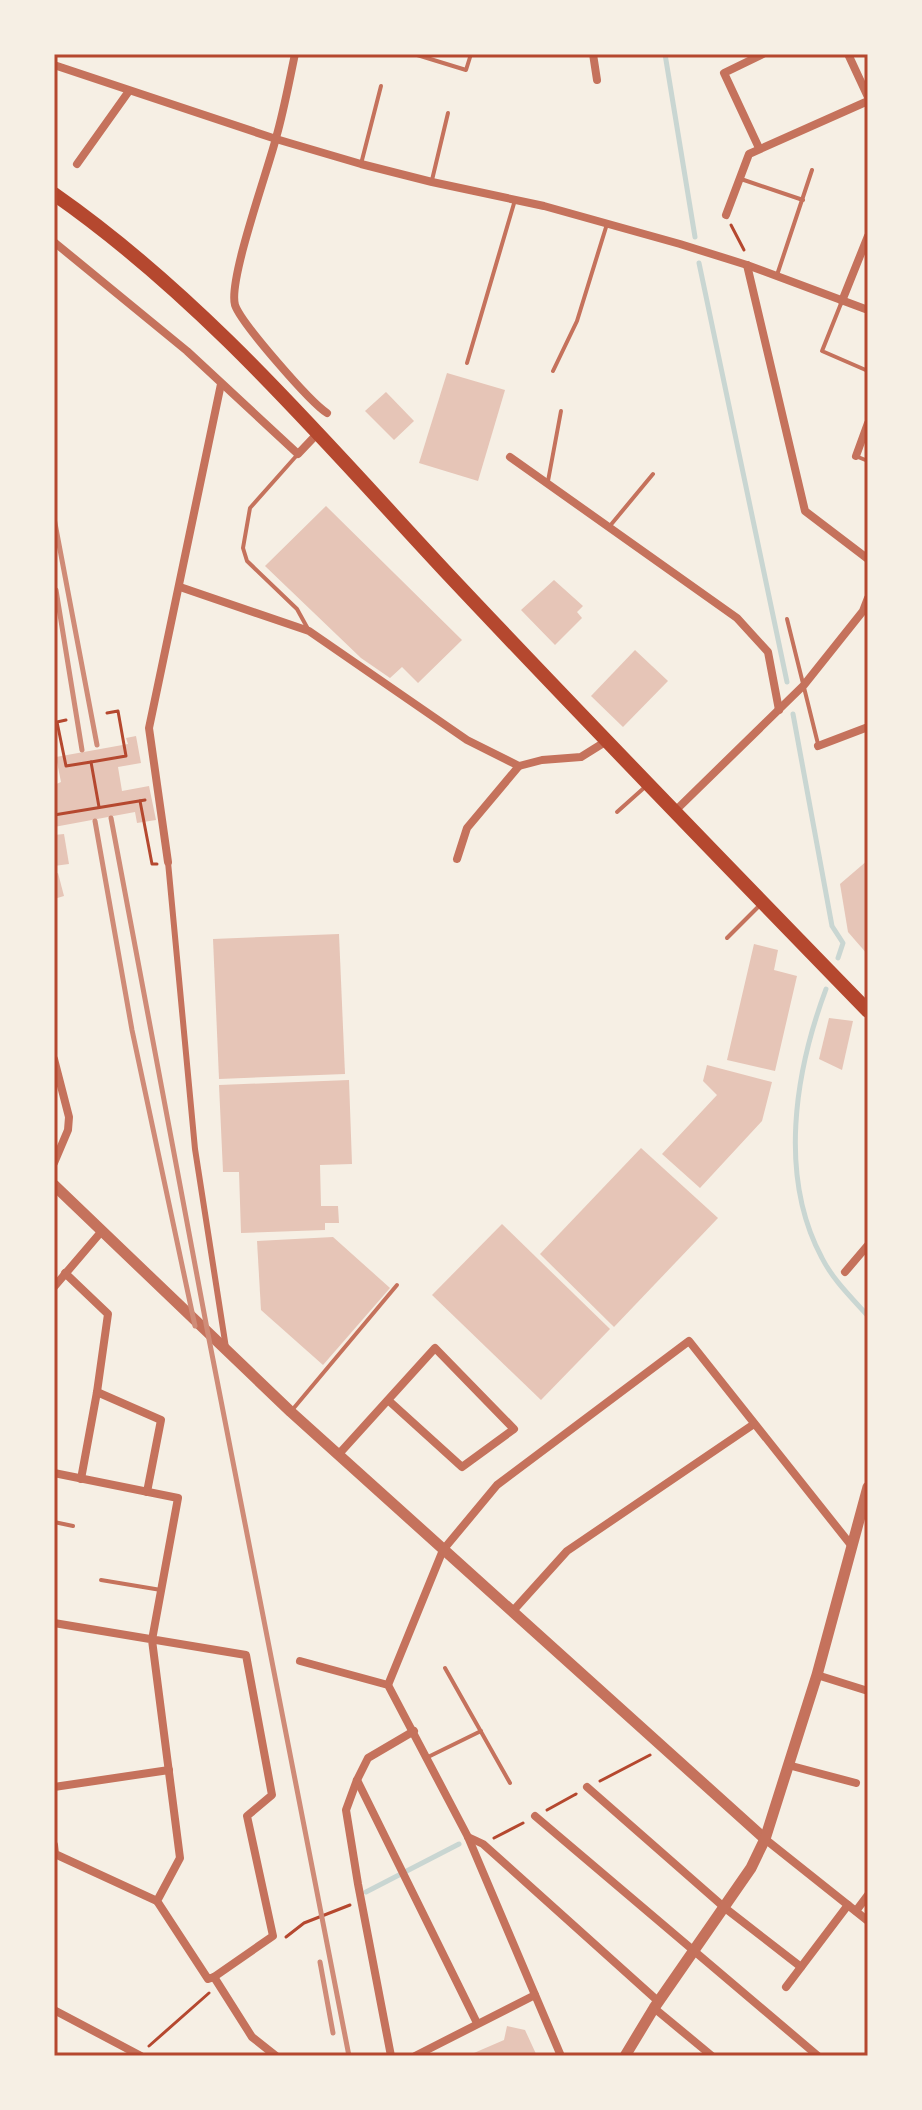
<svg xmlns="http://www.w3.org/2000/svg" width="922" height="2110" font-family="Poppins,sans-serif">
<rect width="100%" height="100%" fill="#f6efe4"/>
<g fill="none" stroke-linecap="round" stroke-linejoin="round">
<g stroke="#c9d6d2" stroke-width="5">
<path d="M665,54l30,183"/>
<path d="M699,263l88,419"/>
<path d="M793,714l39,212 11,17 -5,15"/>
<path d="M826,989c-31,83 -48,187 -4,269 11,22 30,40 46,58"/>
<path d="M366,1892l93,-48"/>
</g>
</g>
<g fill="#e6c5b7">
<path d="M447,373l58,17 -27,91 -59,-18z"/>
<path d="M386,392l28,29 -20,19 -29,-29z"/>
<path d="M326,506l136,134 -44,43 -16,-16 -12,11 -29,-20 -96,-92z"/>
<path d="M554,580l29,26 -6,6 5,6 -27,27 -34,-35z"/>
<path d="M635,650l33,31 -45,46 -32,-31z"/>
<path d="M136,736l5,27 -23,4 4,24 27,-5 7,34 -19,3 -2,-11 -81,15v-42l7,-3 -5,-25 72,-13 -2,-6z"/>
<path d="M64,834l5,30 -15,2v-31z"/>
<path d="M868,860v95l-20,-23 -8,-48z"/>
<path d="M58,873l6,23 -10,3v-25z"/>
<path d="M339,934l6,140 -126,5 -6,-140z"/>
<path d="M754,944l24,6 -4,20 23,6 -22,95 -48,-11z"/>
<path d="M829,1018l24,3 -11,49 -23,-11z"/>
<path d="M707,1065l65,17 -10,39 -62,67 -38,-34 55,-59 -14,-14z"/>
<path d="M349,1080l3,84 -32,1 1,41h17l1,17h-14v7l-84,3 -2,-61h-16l-4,-87z"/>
<path d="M641,1148l77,70 -104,109 -74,-73z"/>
<path d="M502,1224l108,105 -69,71 -109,-105z"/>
<path d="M333,1237l57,51 -67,77 -62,-55 -4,-69z"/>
<path d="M507,2026l18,4 12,26h-70l37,-16z"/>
</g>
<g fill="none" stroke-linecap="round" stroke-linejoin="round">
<g stroke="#b5482f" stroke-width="3">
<path d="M731,225l13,25"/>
<path d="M66,720l-9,2 9,44 25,-4 8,45"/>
<path d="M91,762l35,-6 -8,-45 -11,2"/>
<path d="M140,801l12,63h5"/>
<path d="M54,815l91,-15"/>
<path d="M600,1781l50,-26"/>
<path d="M547,1810l29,-16"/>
<path d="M494,1838l29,-15"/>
<path d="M286,1937l18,-14 46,-18"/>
<path d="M149,2046l60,-53"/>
</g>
<g stroke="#c5725c" stroke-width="4">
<path d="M414,54l52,16 5,-16"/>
<path d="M361,164l20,-78"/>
<path d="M741,179l62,21"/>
<path d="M432,180l16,-67"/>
<path d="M777,275l35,-105"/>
<path d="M842,301l-20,50 46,20"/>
<path d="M467,363l48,-163"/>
<path d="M553,371l24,-50 30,-97"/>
<path d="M298,454l-48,54 -7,40 4,13 50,48 11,20"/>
<path d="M858,457l10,4"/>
<path d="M548,481l13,-70"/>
<path d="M609,527l44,-53"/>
<path d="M787,619l31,125"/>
<path d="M617,812l28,-25"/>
<path d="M727,938l34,-34"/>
<path d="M293,1409l104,-124"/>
<path d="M54,1522l19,4"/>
<path d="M101,1580l60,10"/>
<path d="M445,1668l65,115"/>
<path d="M428,1757l53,-26"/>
</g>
<path stroke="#c5725c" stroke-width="6" d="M168,862l27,287 31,199"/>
<g stroke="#c5725c" stroke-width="8">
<path d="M295,54c-6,28 -11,56 -19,84 -8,32 -48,142 -41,167 6,18 75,97 92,108"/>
<path d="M593,54l4,26"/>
<path d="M848,54l20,43"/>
<path d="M54,65l222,74 85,25 71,18 112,24 136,38 67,21 121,45"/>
<path d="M759,148l-35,-75 39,-19"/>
<path d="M77,164l52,-73"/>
<path d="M726,215l23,-61 119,-53"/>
<path d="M54,242l133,109 111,103 19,-20"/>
<path d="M747,265l58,246 63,48"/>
<path d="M842,301l26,-65"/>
<path d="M856,456l12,-33"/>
<path d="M510,457l227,161 31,34 11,58"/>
<path d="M180,587l129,44 158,109 52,26"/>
<path d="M818,746l50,-19"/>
<path d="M674,812l130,-127 59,-74 5,-13"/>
<path d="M457,859l10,-31 52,-62 23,-6 39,-3 24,-15"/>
<path d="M168,862l-19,-134 72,-344"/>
<path d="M54,1059l15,58 -1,13 -14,33"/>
<path d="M845,1272l23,-27"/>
<path d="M65,1273l43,41 -11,78 -16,87"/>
<path d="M54,1287l47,-55"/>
<path d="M97,1392l64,28 -14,72"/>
<path d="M338,1455l97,-107 79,81 -52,38 -74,-67"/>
<path d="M54,1473l124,25 -26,142 28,218 -23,43 51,78 6,-2 59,-41 -26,-120 25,-21 -26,-140 -192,-32"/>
<path d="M512,1612l55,-61 187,-127"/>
<path d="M300,1661l88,24 80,152 93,219"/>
<path d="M817,1675l51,16"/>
<path d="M388,1685l55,-135 54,-65 192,-144 162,204"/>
<path d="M788,1765l68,18"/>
<path d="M357,1780l120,243"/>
<path d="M54,1787l115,-17"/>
<path d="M587,1787l138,121 76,59"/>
<path d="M535,1816l283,240"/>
<path d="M468,1837l15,7 176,158"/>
<path d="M765,1839l103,82"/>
<path d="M54,1845l1,9 102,47"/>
<path d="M856,1911l12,-16"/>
<path d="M214,1977l38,60 24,19"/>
<path d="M786,1987l62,-82"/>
<path d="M654,2008l58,48"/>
<path d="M54,2010l87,46"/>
<path d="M391,2056l-33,-172 -12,-74 11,-30 11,-22 46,-27"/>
<path d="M415,2056l120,-61"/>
</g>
<g stroke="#c5725c" stroke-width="11">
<path d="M54,1185l237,227 474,427"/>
<path d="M625,2056l29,-48 97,-140 14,-29 52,-164 51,-188"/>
</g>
<path stroke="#b5482f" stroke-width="14" d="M54,194c149,104 268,245 391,377 139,148 281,294 423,440"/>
<g stroke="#cf8b77" stroke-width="5">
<path d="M54,518l43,227"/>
<path d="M56,590l26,160"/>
<path d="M111,818l97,516 141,722"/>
<path d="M95,821l37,209 63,296"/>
<path d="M320,1962l13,71"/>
</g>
</g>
<rect width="922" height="2110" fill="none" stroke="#f6efe4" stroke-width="112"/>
<rect x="56" y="56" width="810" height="1998" fill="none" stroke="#b5482f" stroke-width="3"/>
</svg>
